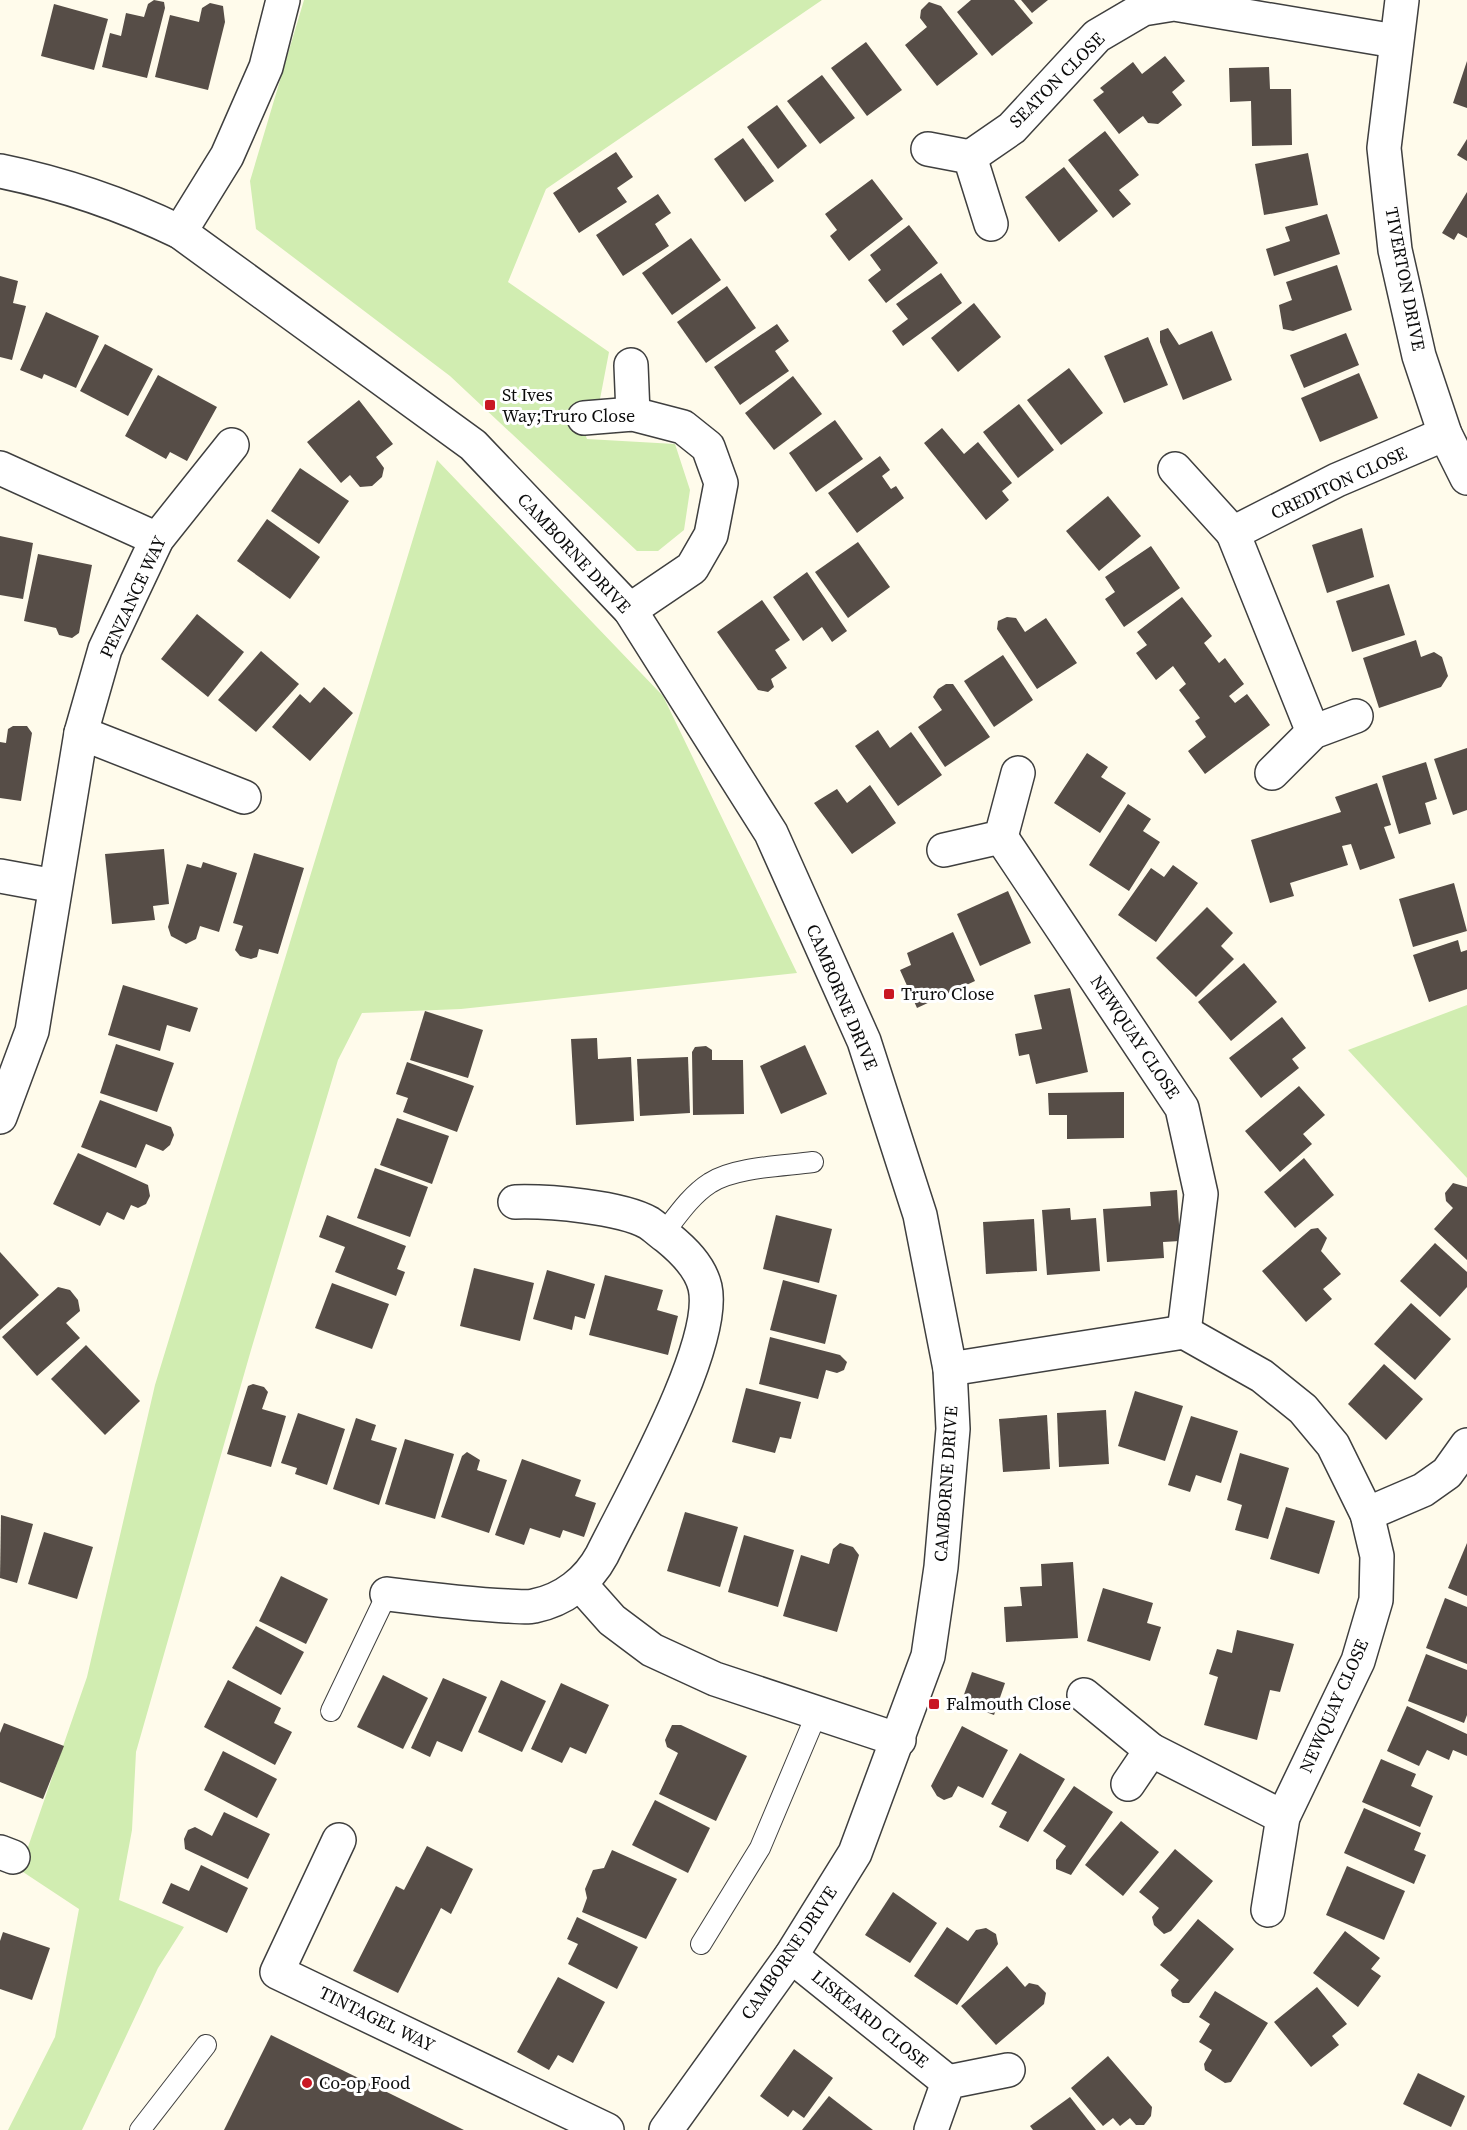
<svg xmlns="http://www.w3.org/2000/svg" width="1467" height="2130" font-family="'Source Serif 4',serif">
<rect width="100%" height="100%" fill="#fffbeb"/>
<g fill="#d1edb1">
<path d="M304,0h518l-276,189 -38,93 101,70 -9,47 -25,8 12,32 88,5 15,46 -6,40 -26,21h-21l-187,-175 -194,-147 -6,-48z"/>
<path d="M437,460l226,236 134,277 -336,36 -99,4 -24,47 -87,290 -115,402 -4,78 -13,70 65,27 -26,41 -76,162h-74l47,-93 24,-128 -59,-39 67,-193 68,-292z"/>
<path d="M1467,1005v173l-119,-128z"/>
</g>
<g fill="#564d47">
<path d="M154,0l10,2 1,6 -18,70 -45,-11 8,-34 11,3 5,-23 18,4 4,-13z"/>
<path d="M971,0h43l19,23 -41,33 -35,-44z"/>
<path d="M1021,0h27l-16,13z"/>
<path d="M929,2l12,4 37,48 -41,32 -32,-41 22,-18 -7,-9 1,-8z"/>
<path d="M210,3l13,3 2,16 -17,68 -53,-13 15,-62 29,7 3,-14z"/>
<path d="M54,4l54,15 -14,51 -53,-14z"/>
<path d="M866,42l36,48 -35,26 -36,-48z"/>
<path d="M1165,56l20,25 -13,11 10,13 -24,19 -10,-1 -5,-7 -24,18 -26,-34 11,-8 -4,-4 33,-26 9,12z"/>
<path d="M1467,61v47l-14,-5z"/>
<path d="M1269,67l1,22h21l1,56 -40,1 -1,-45 -21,1 -1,-34z"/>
<path d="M822,75l33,43 -35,26 -33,-43z"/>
<path d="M777,105l30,41 -29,23 -31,-42z"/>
<path d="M1105,131l34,44 -20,15 12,14 -18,14 -45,-58z"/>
<path d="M743,138l31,43 -29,21 -31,-43z"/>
<path d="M1467,139v22l-10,-6z"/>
<path d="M616,152l17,25 -16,11 10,14 -48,31 -26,-40z"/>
<path d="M1308,153l10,52 -54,10 -9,-51z"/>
<path d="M1064,167l34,44 -39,31 -34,-45z"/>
<path d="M872,179l31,40 -54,42 -19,-25 7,-6 -12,-16z"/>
<path d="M1467,192v46l-9,-5 -4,7 -12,-7z"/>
<path d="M658,194l13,19 -16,11 14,22 -46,30 -27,-41z"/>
<path d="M1327,214l13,40 -66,22 -8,-27 24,-8 -5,-14z"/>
<path d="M909,225l29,38 -52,40 -18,-23 13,-10 -11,-15z"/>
<path d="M691,238l30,42 -49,35 -30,-42z"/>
<path d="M1337,265l15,45 -59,21 -10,-2 -4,-24 13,-5 -6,-18z"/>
<path d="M941,273l21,30 -59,43 -11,-15 16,-12 -12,-15z"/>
<path d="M0,276l18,5 -5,22 13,3 -14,54 -12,-3z"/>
<path d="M727,286l29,42 -50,35 -29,-41z"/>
<path d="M974,303l27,34 -43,35 -27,-34z"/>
<path d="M46,312l53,24 -23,52 -32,-14 -2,5 -22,-9z"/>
<path d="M777,324l12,17 -14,10 14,20 -49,34 -26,-38z"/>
<path d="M1168,328l11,17 33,-14 20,49 -49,20 -23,-58v-11z"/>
<path d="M1346,333l13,32 -55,23 -14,-33z"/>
<path d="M1148,337l20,48 -44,18 -20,-47z"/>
<path d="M105,344l48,25 -25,47 -48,-25z"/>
<path d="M1069,368l34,45 -42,32 -34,-45z"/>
<path d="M1359,373l19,45 -58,24 -19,-44z"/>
<path d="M158,375l59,32 -30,54 -17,-9 -4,7 -41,-23z"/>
<path d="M793,376l29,38 -48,36 -29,-37z"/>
<path d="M359,400l34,44 -17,13 8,11 -2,9 -10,9 -12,1 -10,-12 -9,8 -34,-41z"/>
<path d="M1019,404l35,46 -36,28 -35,-46z"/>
<path d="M835,420l28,39 -47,33 -27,-39z"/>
<path d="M942,428l22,26 14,-12 34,41 -10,8 7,9 -23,20 -62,-77z"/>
<path d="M880,456l10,14 -8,6 9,13 5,-3 8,12 -47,35 -29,-40z"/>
<path d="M300,468l49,33 -30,43 -48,-33z"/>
<path d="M1108,496l33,40 -42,35 -33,-40z"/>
<path d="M267,519l53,38 -30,42 -53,-38z"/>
<path d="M1362,528l12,49 -47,16 -15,-48z"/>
<path d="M0,536l33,7 -10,56 -23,-4z"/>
<path d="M858,542l32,45 -42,31 -33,-46z"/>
<path d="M1151,546l29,42 -56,39 -19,-28 10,-7 -10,-15z"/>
<path d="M38,554l54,11 -13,68 -7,5 -13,-3 -3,-7 -32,-7z"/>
<path d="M807,572l40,59 -15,11 -10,-15 -19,14 -30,-44z"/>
<path d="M1389,584l16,51 -53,17 -16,-51z"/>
<path d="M1182,597l30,39 -8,7 15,20 6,-5 19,26 -15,12 6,7 12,-9 23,31 -65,49 -17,-23 18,-14 -11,-16 5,-3 -21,-28 7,-6 -13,-18 -17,14 -20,-27 11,-8 -10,-13z"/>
<path d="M762,600l28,40 -15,10 12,18 -16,11 3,8 -6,5 -10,-2 -41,-58z"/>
<path d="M197,614l47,38 -36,45 -47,-38z"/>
<path d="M1007,617l9,1 9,14 21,-14 31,45 -40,26 -40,-60 1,-8z"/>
<path d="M1416,640l5,17 13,-5 8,5 6,19 -7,11 -62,21 -16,-50z"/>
<path d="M261,651l38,33 -43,48 -38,-32z"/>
<path d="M1003,655l30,45 -39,27 -30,-46z"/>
<path d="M946,684h7l37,53 -45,30 -27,-40 24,-17 -9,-13 5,-8z"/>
<path d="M324,687l29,26 -43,48 -38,-34 28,-33 10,9z"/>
<path d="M13,726h14l5,7 -11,68 -21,-3v-56l6,1 2,-14z"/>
<path d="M878,730l12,18 21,-16 31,43 -44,31 -43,-60z"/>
<path d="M1467,748v62l-14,5 -19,-56z"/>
<path d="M1087,753l21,14 -7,10 25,16 -26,40 -46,-30z"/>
<path d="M1426,762l11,37 -12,4 6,21 -32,10 -17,-58z"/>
<path d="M1377,783l14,42 -7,2 11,31 -35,12 -9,-26 -9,2 6,19 -58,18 4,13 -24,7 -19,-63 90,-28 -6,-15z"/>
<path d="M870,785l26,38 -44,31 -38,-51 23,-14 10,14z"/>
<path d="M1128,804l23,15 -8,12 17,11 -31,49 -40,-26z"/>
<path d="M164,849l5,55 -16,2 2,14 -43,4 -7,-70z"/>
<path d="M254,853l50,15 -26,86 -19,-5 -2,8 -6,2 -11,-3 -5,-6 8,-24 -10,-3z"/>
<path d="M203,862l34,11 -18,59 -19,-6 -4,13 -10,5 -15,-8 -3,-9 19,-63 14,4z"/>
<path d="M1173,865l25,18 -42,59 -38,-27 33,-47 13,9z"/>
<path d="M1454,883l13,48 -54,16 -14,-48z"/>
<path d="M1008,891l23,52 -51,23 -23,-52z"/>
<path d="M1207,907l26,26 -12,13 13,13 -38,38 -40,-39z"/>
<path d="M953,932l22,49 -58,27 -17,-38 11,-5 -4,-12z"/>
<path d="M1458,940l3,12 6,-2v39l-38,13 -16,-47z"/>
<path d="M1244,963l33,39 -46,39 -33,-39z"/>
<path d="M123,985l75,23 -8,24 -23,-7 -7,26 -52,-16z"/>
<path d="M1070,988l18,84 -52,12 -7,-30 -10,2 -4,-22 27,-5 -8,-34z"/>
<path d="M425,1011l58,19 -15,48 -58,-18z"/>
<path d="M1282,1017l24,31 -14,11 7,9 -38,30 -32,-40z"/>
<path d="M597,1038l1,21 33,-2 3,64 -58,4 -5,-86z"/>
<path d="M116,1044l58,19 -17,49 -57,-19z"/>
<path d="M805,1045l22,49 -46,20 -21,-48z"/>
<path d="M706,1046l6,4v10h31l1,54 -51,1 -1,-63 3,-5z"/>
<path d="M688,1057l2,56 -50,3 -3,-57z"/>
<path d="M407,1062l67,24 -17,46 -54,-20 5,-14 -12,-4z"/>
<path d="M1299,1086l26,29 -22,19 9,10 -32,28 -35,-41z"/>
<path d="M1124,1092v46l-57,1v-24h-18l-1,-22z"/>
<path d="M100,1100l71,27 3,8 -4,10 -7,6 -17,-7 -10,24 -55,-21z"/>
<path d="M397,1118l52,18 -17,48 -52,-19z"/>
<path d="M78,1153l70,32 2,11 -4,8 -8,4 -7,-3 -7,15 -17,-8 -7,14 -47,-22z"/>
<path d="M1304,1158l30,37 -39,33 -31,-36z"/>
<path d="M375,1168l53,19 -18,50 -53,-19z"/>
<path d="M1453,1183l14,4v73l-33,-31 19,-21 -7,-7 -1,-8z"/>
<path d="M1177,1190l3,51 -17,1 1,16 -57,4 -4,-53 48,-3 -1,-14z"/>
<path d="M1070,1208l1,12 25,-2 4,53 -53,4 -5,-65z"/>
<path d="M327,1215l79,31 -9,23 8,3 -9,24 -61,-24 10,-25 -26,-10z"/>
<path d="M776,1215l56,14 -13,54 -56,-14z"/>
<path d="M1034,1219l3,52 -51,3 -3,-52z"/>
<path d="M1318,1228l9,10 -6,13 20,23 -18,15 9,10 -26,23 -44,-51 49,-42z"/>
<path d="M1435,1243l32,29v15l-27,30 -40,-36z"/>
<path d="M0,1252l39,43 -39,35z"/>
<path d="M474,1268l60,15 -14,58 -60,-15z"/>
<path d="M547,1270l48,14 -10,35 -10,-3 -3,14 -39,-11z"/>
<path d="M605,1275l58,15 -6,20 21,6 -10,39 -79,-20z"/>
<path d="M783,1280l54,15 -12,49 -55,-14z"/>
<path d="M332,1283l57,21 -17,45 -57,-21z"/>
<path d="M58,1287l12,3 8,10 2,11 -14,12 14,15 -43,38 -35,-39z"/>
<path d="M1411,1303l40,36 -36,41 -41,-36z"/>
<path d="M770,1337l70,18 7,7 -3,8 -7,3 -11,-3 -8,29 -59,-15z"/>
<path d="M86,1345l54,56 -35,34 -54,-56z"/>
<path d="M1384,1364l39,35 -37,41 -38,-36z"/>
<path d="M253,1384l11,3 4,5 -6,17 24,7 -15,51 -44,-13 21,-68z"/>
<path d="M746,1388l55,14 -10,37 -11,-2 -5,16 -43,-11z"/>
<path d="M1135,1391l48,15 -18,55 -47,-15z"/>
<path d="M1106,1410l3,54 -50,3 -2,-54z"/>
<path d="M298,1413l47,16 -18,56 -32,-11 2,-6 -16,-5z"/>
<path d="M1047,1415l3,54 -47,3 -4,-53z"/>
<path d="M1191,1416l47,15 -17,52 -25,-8 -6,17 -22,-7z"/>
<path d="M356,1418l20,7 -5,15 26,8 -18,57 -46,-16z"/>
<path d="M405,1439l49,15 -19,65 -50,-15z"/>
<path d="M467,1452l13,8 -3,10 30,10 -18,53 -48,-16 21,-61z"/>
<path d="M1240,1453l49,15 -21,71 -33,-9 7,-25 -15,-5z"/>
<path d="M522,1459l59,21 -6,16 21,7 -12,34 -21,-7 -3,8 -30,-10 -6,17 -29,-10z"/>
<path d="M1286,1507l49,14 -16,53 -49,-15z"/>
<path d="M685,1512l53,15 -18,60 -53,-16z"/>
<path d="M1,1515l32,9 -16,59 -17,-5z"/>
<path d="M44,1532l49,15 -16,52 -49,-15z"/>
<path d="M744,1535l50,15 -16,57 -50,-15z"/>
<path d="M840,1543l13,4 6,8 -22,77 -54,-16 18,-61 28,9 4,-15z"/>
<path d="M1467,1543v53l-19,-8z"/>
<path d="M1073,1562l5,76 -72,4 -2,-35 18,-1 -2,-19 22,-1 -1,-22z"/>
<path d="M281,1576l47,23 -22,45 -47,-23z"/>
<path d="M1103,1588l50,15 -6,20 14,4 -11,34 -63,-20z"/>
<path d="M1445,1598l22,9v57l-41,-16z"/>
<path d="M256,1626l48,26 -23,43 -49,-27z"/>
<path d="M1237,1630l57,14 -14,48 -10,-2 -13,50 -53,-15 14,-48 -9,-3 8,-25 15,4z"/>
<path d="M1426,1654l41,16v45l-3,8 -56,-22z"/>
<path d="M972,1672l33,11 -11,32 -33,-12z"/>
<path d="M383,1675l45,23 -25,51 -46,-22z"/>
<path d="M443,1678l44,19 -25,55 -25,-11 -7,16 -19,-9z"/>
<path d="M228,1680l53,28 -7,15 18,9 -17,33 -71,-38z"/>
<path d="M501,1680l45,21 -24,51 -44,-20z"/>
<path d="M561,1683l48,22 -23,49 -16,-7 -8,16 -31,-14z"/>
<path d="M1407,1706l60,28v22l-14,-6 -4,10 -22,-10 -8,16 -32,-15z"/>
<path d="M4,1723l60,23 -21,53 -43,-17v-49z"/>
<path d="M672,1725h9l66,31 -31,65 -57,-27 19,-41 -11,-6 -2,-7z"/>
<path d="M962,1726l46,24 -25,48 -25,-12 -6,11 -8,3 -7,-4 -6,-10z"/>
<path d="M223,1751l54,28 -20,39 -53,-28z"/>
<path d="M1020,1753l45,26 -37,63 -29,-15 8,-15 -16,-8z"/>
<path d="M1381,1759l35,15 -5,12 22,10 -13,31 -58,-25z"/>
<path d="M1074,1786l39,26 -42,63 -15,-6v-9l10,-14 -23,-15z"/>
<path d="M655,1800l55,28 -22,45 -56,-28z"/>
<path d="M1364,1808l57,25 -7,17 12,5 -12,29 -70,-31z"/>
<path d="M224,1812l46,22 -22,45 -63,-30 -1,-10 4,-9 7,-3 17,9z"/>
<path d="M1121,1821l38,31 -36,44 -38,-31z"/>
<path d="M427,1846l46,23 -22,45 -10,-6 -43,85 -45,-22 43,-85 8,4z"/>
<path d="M1175,1849l38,32 -42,50 -7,3 -10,-9 -2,-8 7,-9 -20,-16z"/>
<path d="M612,1850l65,29 -31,60 -64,-27 5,-14 -2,-9 8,-19 11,-2z"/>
<path d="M201,1865l47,23 -21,45 -65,-30 9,-20 18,8z"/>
<path d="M1347,1866l58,25 -21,49 -58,-25z"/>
<path d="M893,1892l44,31 -27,40 -45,-28z"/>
<path d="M577,1917l61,30 -21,42 -49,-25 10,-20 -11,-5z"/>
<path d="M1198,1919l36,30 -45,54h-6l-11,-7 -1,-6 8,-10 -19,-15z"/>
<path d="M947,1927l21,14 8,-11 10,-2 10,6 2,10 -41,61 -43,-29z"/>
<path d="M1345,1931l35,27 -9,11 10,7 -23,31 -45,-34z"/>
<path d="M3,1932l47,16 -18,52 -32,-11v-48z"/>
<path d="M1007,1966l18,21 4,-4 9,2 8,8 -2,11 -48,41 -35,-39z"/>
<path d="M558,1977l47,25 -32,61 -15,-8 -9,15 -32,-18z"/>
<path d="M1317,1987l30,37 -15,12 7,9 -28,22 -37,-45z"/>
<path d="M1215,1991l53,32 -37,59 -6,1 -20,-13 -1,-6 8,-14 -13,-8 11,-18 -11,-7z"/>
<path d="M271,2035l193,95h-240z"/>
<path d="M794,2049l39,29 -29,40 -11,-8 -5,7 -28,-21z"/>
<path d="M1108,2056l44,51 -1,9 -7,9h-8l-6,-7 -10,8 -7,-8 -10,8 -32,-38z"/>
<path d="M1418,2073l47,23 -14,31 -48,-23z"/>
<path d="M829,2096l44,34h-71z"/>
<path d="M1070,2097l26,33h-63l-3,-4z"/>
</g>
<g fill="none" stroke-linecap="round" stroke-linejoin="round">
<g stroke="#3f3f3f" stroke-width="22">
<g id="lane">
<path d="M663,1234c14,-18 28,-39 47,-51 24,-16 74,-17 103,-21"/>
<path d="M331,1711l56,-117"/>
<path d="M701,1944l59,-96 57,-135"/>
<path d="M140,2130l66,-85"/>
</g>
</g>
<g stroke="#3f3f3f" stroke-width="36">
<g id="street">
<path d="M1402,0l-18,148 11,102 24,106 26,78 22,44"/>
<path d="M928,149l42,8 21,67"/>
<path d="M970,157l42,-29 85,-92 46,-27 31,-5 221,37"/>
<path d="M0,171c64,13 122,33 180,61l293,213 157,165 141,223 93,208 56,174 30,154 3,60 -12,138 -13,89 -73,197 -64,103 -125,174"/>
<path d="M180,232l47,-76 39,-89 17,-67"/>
<path d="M631,365l2,49"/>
<path d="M584,418l49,-4 50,13 25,20 13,36 -10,52 -19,33 -62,42"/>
<path d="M0,468l157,71"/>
<path d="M1175,469l58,64"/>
<path d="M1313,732l-80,-199 104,-53 108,-46"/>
<path d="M81,733l163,64"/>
<path d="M1272,773l41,-41 43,-16"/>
<path d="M1001,837l181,271 19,86 -17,138"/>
<path d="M944,850l57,-13 17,-64"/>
<path d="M0,876l55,10"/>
<path d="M0,1117l32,-86 49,-298 24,-84 52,-110 75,-94"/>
<path d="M950,1369l234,-37 78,44 41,33 30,36 34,69 10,42 -1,44 -18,61 -75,156 -15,93"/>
<path d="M1367,1514l56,-24 24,-17 20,-28"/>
<path d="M580,1584l32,36 40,30 63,29 184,61"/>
<path d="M387,1594c40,5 80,10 120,12 8,0 19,2 27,0 30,-6 54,-25 68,-51 28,-57 116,-210 103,-268 -5,-21 -22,-37 -38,-50 -6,-4 -12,-10 -18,-14 -28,-16 -100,-22 -134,-21"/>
<path d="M1084,1695l67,55 132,67"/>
<path d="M1128,1784l23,-34"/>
<path d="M339,1840l-62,132 330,158"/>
<path d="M0,1852l13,5"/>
<path d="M791,1956l157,126"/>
<path d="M931,2130l17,-48 60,-12"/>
</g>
</g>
<use href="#lane" stroke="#fff" stroke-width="20"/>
<use href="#street" stroke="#fff" stroke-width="33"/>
</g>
<g fill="#c91723" stroke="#fff" stroke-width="2">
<rect x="484" y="399" width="12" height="12" rx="3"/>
<rect x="883" y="988" width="12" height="12" rx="3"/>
<rect x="928" y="1698" width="12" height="12" rx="3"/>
<circle cx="307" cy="2083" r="6"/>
</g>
<g text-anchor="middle" stroke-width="6" stroke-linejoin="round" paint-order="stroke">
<g font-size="18" fill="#0c0c0c" stroke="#fff">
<text transform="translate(1057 80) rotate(-45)" y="6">SEATON CLOSE</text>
<text transform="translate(1405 279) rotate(79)" y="6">TIVERTON DRIVE</text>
<text transform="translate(1339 483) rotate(-25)" y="6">CREDITON CLOSE</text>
<text transform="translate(574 553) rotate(47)" y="6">CAMBORNE DRIVE</text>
<text transform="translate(133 597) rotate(-65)" y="6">PENZANCE WAY</text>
<text transform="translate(842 997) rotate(67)" y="6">CAMBORNE DRIVE</text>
<text transform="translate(1135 1037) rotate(56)" y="6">NEWQUAY CLOSE</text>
<text transform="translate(946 1484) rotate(-86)" y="6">CAMBORNE DRIVE</text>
<text transform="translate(1334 1706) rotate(-66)" y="6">NEWQUAY CLOSE</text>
<text transform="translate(789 1953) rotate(-56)" y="6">CAMBORNE DRIVE</text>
<text transform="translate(377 2019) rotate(26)" y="6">TINTAGEL WAY</text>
<text transform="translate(870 2019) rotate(39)" y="6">LISKEARD CLOSE</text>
</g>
<g font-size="18" fill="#0c0c0c" stroke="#fff" text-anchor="start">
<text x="502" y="401">St Ives<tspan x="502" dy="21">Way;Truro Close</tspan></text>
<text x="901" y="1000">Truro Close</text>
<text x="946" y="1710">Falmouth Close</text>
<text x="319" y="2089">Co-op Food</text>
</g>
</g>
</svg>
